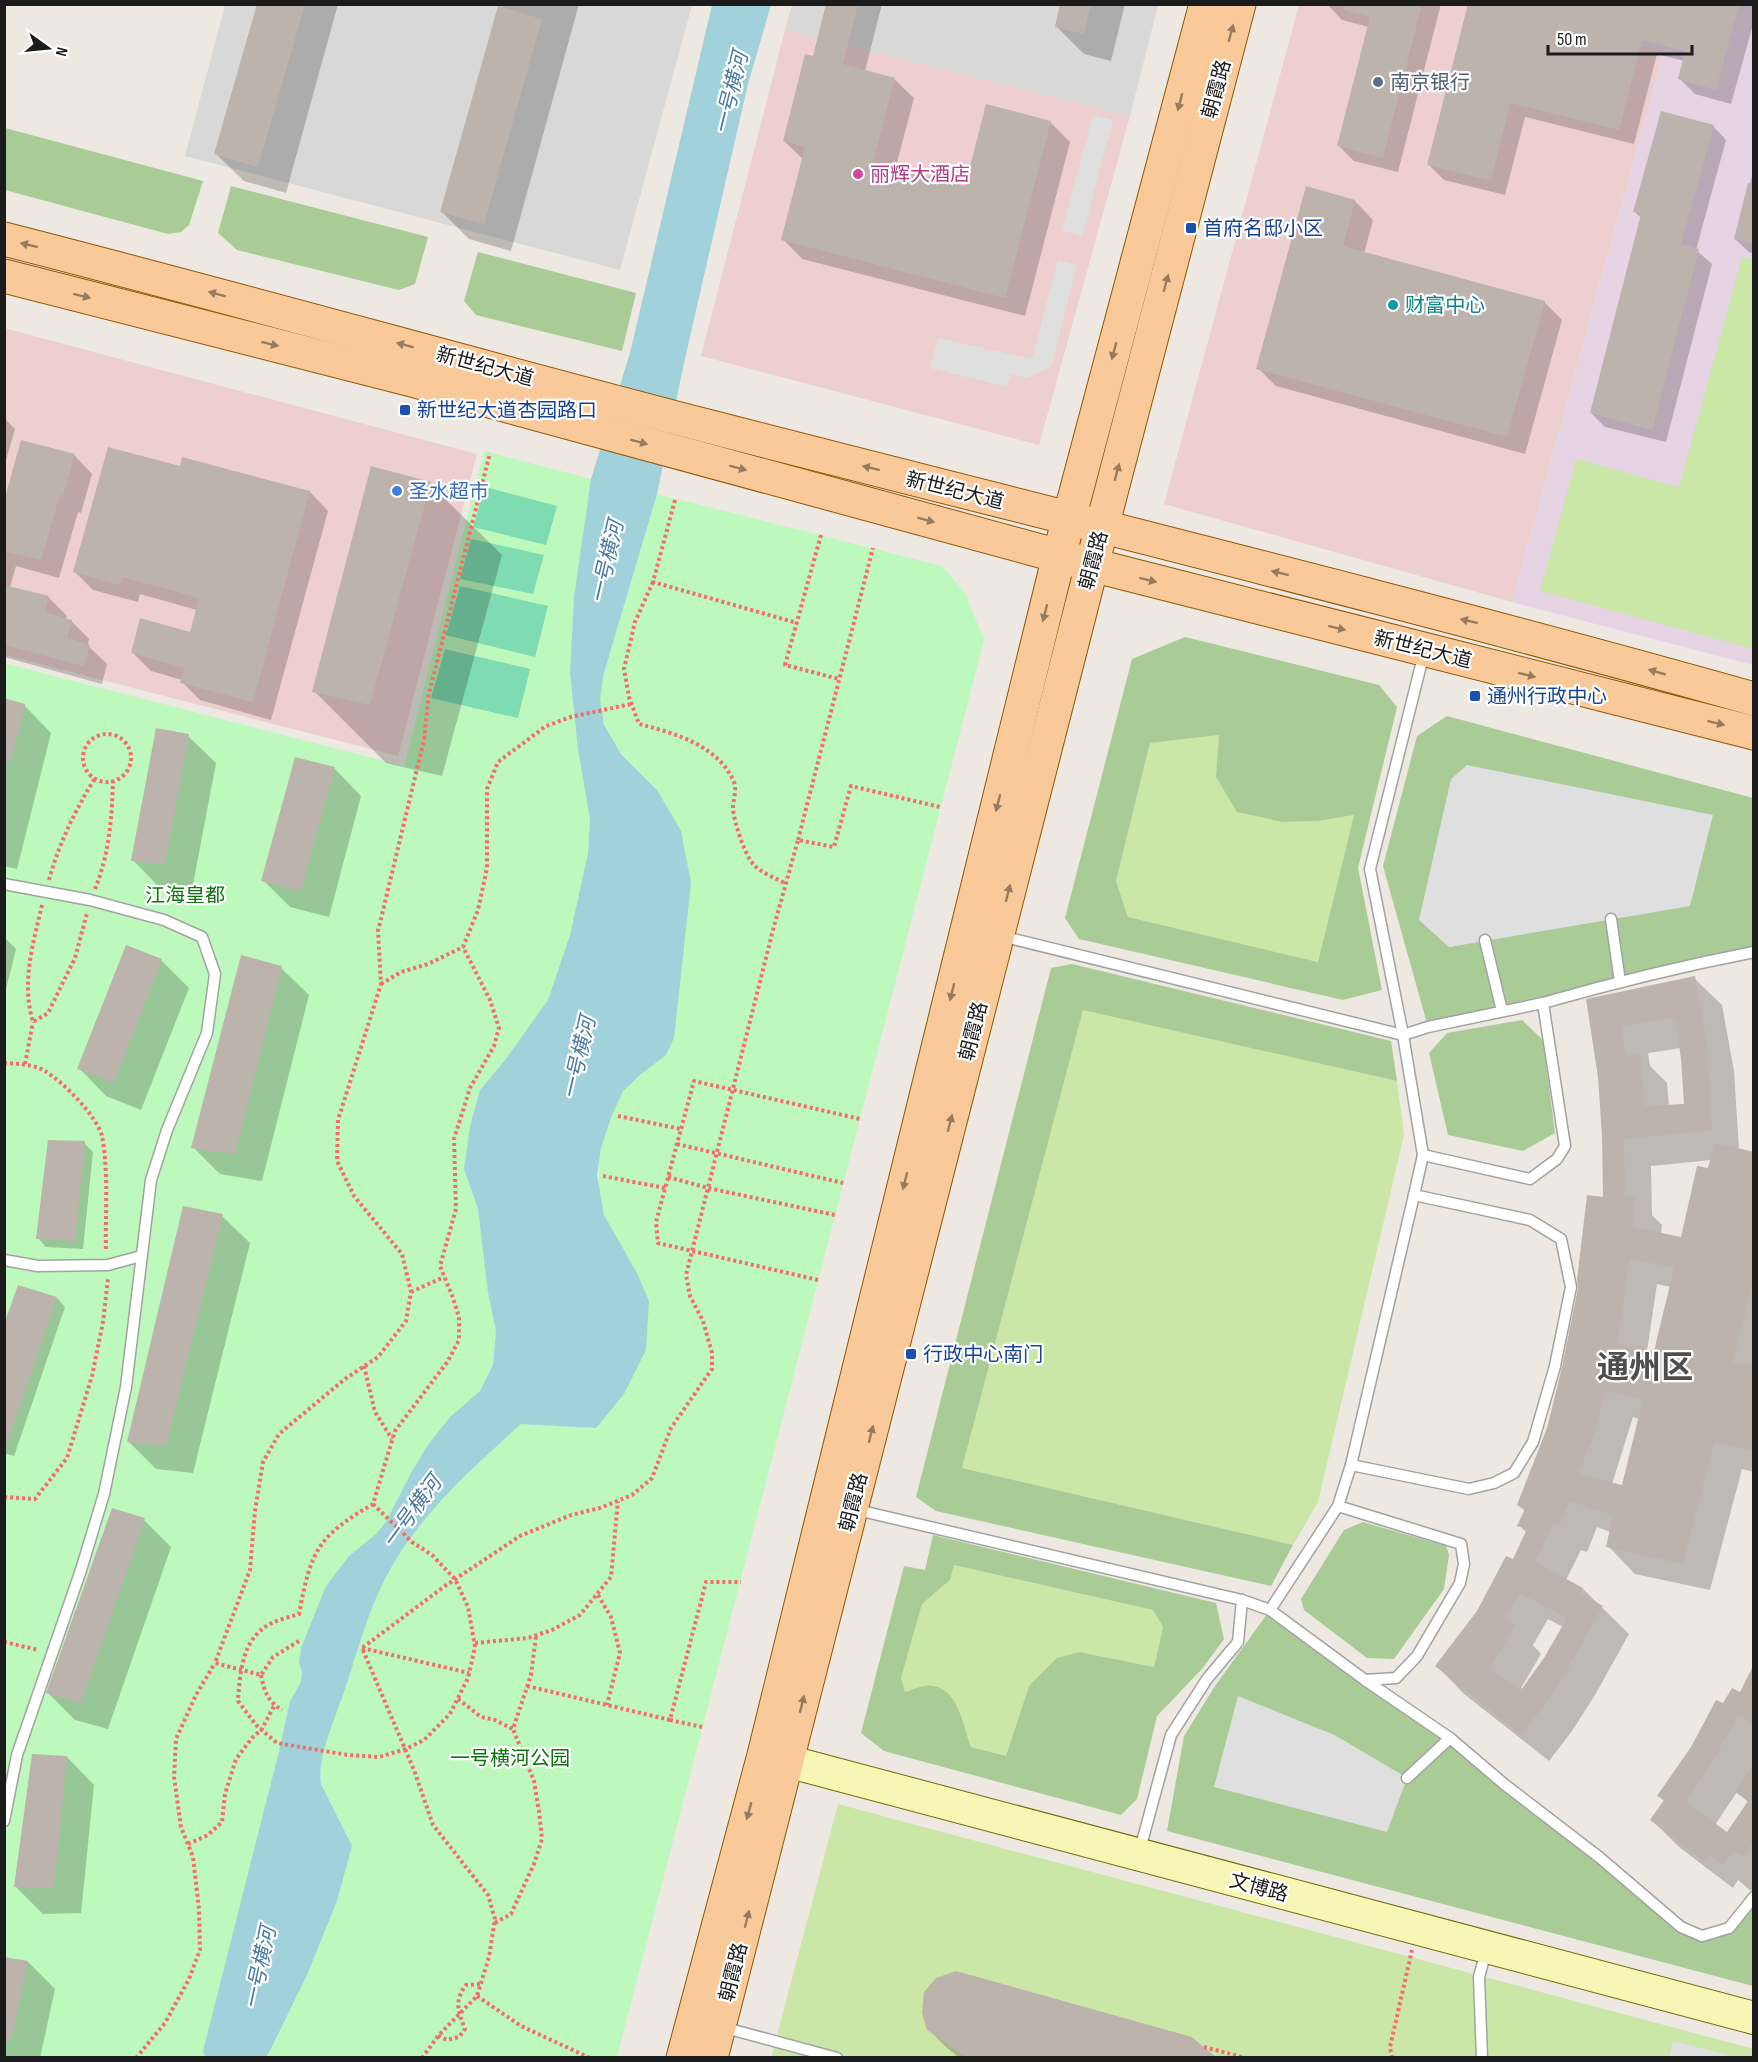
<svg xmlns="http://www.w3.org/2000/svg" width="1758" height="2062" font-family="'Sofia Sans Condensed','Noto Sans SC',sans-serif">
<rect width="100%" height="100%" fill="#ede8e1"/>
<g fill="#d9d8d8">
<path d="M225,5h467l-72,265 -435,-114z"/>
<path d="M792,5h366l-28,111 -345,-86z"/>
</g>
<g fill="#eecfd0">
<path d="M1299,5h184l181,46 -152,551 -348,-98z"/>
<path d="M785,30l345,86 -91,329 -338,-89z"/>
<path d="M4,328l473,126 -79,302 -393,-101z"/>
</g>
<path fill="#e6d3e3" d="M1483,5h270v660l-241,-63 152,-550z"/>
<g fill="#cbe7a7">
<path d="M1742,257l12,3 -1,389 -213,-58 36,-132 103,28z"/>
<path d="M1219,735l-2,42 66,45 35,-1 36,-6 -36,147 -190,-45 -12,-36 34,-138z"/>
<path d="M1083,1009l314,72 7,54 -86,367 -25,43 -331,-77z"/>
<path d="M954,1565l199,45 10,17 -9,40 -75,-15 -50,34 -23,70 -35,-9 -12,-34 -27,-28 -27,7 -4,-14 21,-74 28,-24z"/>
<path d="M838,1804l916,245 -1,9h-982z"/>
</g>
<g fill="#a9cb96" fill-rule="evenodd">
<path d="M5,128l198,53 -14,44 -8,7 -13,2 -163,-44z"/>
<path d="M231,186l197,51 -13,47 -16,6 -162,-40 -19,-17z"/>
<path d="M478,252l158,41 -14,58 -146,-36 -12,-14z"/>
<path d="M1185,637l194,48 18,22 -39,161 24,122 -39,10 -264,-61 -14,-21 67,-259zM1219,735l-3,42 21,35 46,10 35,-1 36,-6 -36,147 -190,-45 -12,-36 34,-138z"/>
<path d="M1447,716l306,82v156l-325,73 -45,-161 34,-130zM1419,919l66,21 -35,7z"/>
<path d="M1072,964l319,77 6,40 -314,-71 -121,458 331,77 -22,41 -335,-75 -20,-14 135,-529z"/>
<path d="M1522,1020l21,20 12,93 -32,18 -75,-16 -19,-82 18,-20z"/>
<path d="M1363,1522l83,24 3,9 -5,34 -50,70 -27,-1 -63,-48 -3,-11 43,-69z"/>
<path d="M933,1535l283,68 8,36 -22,30 -45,47 -20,83 -16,16 -237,-64 -23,-18 43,-167 21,4zM954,1565l199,45 10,17 -9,40 -75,-15 -22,6 -28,28 -23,70 -35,-9c-8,-21 -12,-57 -38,-61 -8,-2 -20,4 -28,6l-4,-14 21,-74 28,-24z"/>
<path d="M1270,1610l180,128 231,189 21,9 27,-8 24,-31v89l-586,-155 17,-95 31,-50zM1238,1697l96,38 73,43z"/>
</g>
<g fill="#bdf8bd">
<path d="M484,451l107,28 -17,118 -4,75 8,78 12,69 -2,34 -18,82 -22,65 -43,60 -25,30 -10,36 -6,43 14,40 10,84 8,38 -3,34 -13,26 -30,26 -39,56 -25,49 -10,12 -27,22 -50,105 3,11 -1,10 -11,19 -11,50 -76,300 2,6h-200l-1,-1394 400,103z"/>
<path d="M657,494l285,72 23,27 19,47 -367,1417 -350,1 40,-83 30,-74 15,-55 -31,-62c-4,-27 14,-66 23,-92 13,-38 23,-79 42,-115 32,-61 84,-107 135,-153l76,4 40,-155c-10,-19 -25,-37 -32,-57 -14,-35 -4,-94 18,-125 4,-6 11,-11 17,-16l17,-285c-25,-25 -60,-54 -57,-94 1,-7 3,-15 4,-23z"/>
</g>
<g fill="#7fdbb1">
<path d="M485,487l72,19 -11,39 -73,-18z"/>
<path d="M471,539l73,16 -11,39 -73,-15z"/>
<path d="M460,586l88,20 -13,51 -89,-22z"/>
<path d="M445,649l85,20 -12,49 -87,-20z"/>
</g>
<g fill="#dfdfdf">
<path d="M1093,115l20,5 -31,116 -20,-6z"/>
<path d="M1058,260l19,5 -26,102 -24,11 -16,-4 -4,13 -77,-19 8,-30 94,21z"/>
<path d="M1467,765l246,50 -23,91 -241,41 -30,-27 32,-141z"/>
<path d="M1238,1696l96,39 73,43 -20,54 -173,-45z"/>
<path d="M1673,2041l63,16h-67z"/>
</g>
<path fill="#a1d1da" d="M712,5h59l-23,79 -64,279 -27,131 -53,179 -4,26 4,26 17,29 36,36 24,41 10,52 -17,155 -8,17 -26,20 -17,16 -11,24 -11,33 -4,27 7,40 33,58 12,28 -3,49 -22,44 -28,34 -75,-4c-51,46 -103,92 -135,153 -19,36 -29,77 -42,115 -9,27 -27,65 -23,92l31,62 -15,55 -30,74 -40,82h-62l-2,-6 76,-300 11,-50 11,-19 1,-10 -3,-10 2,-14 25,-62 23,-30 27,-22 10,-12 25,-49 16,-27 23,-29 30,-26 13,-26 3,-34 -8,-38 -10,-84 -14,-40 6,-43 10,-36 25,-30 43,-60 22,-65 18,-82 2,-34 -12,-69 -8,-78 4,-75 17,-118 39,-126z"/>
<g fill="#0003" fill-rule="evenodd">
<path d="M258,4h80l-52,189 -42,-12 -28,-27z"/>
<path d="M502,4h77l-68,247 -42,-12 -28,-28z"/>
<path d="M828,4h54l-17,67 29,8 20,19 -19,72 71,18 21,-82 64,17 19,19 -45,174 -223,-57 -19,-20 21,-79 -20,-19 30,-83z"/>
<path d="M1062,4h63l-14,57 -27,-7 -28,-28z"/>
<path d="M1441,4l-43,168 -44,-11 -15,-15 30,-119 -27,-7 -15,-16z"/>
<path d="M1468,4h286v17l-23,83 -36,-10 -15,-15 4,-18 -27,-7 -23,90 -109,-27 -20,78 -61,-15 -15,-15z"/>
<path d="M1713,126l13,14 -30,110 16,14 -46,178 -61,-15 -14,-14 51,-194 -7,-7z"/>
<path d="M1754,169v85l-5,-2 -14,-13z"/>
<path d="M1307,188l48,13 18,19 -9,34 180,48 18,18 -37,134 -249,-68 -18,-18z"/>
<path d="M4,418l11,11 -11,38z"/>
<path d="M74,455l18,19 -11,39 -3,-1 -19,66 -43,-12 -6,21 38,10 19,19 -2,4 6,1 18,18 -1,7 19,18 -5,20 -98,-27v-151z"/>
<path d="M181,468l129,24 18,19 -57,209 -71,-20 -18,-18v-2l-31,-9 -18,-18 58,-20 6,-23 -57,-16 -2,8 -45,-12 -18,-18z"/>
<path d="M430,484l72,71 -60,221 -56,-13 -72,-72z"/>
<path d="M4,699l20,6 27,28 -34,136 -13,-3z"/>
<path d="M188,736l28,27 -24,127 -32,-2 -27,-28z"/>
<path d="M334,768l27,28 -32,121 -39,-10 -27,-27z"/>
<path d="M4,937l12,12 -12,48z"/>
<path d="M127,947l34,13 28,28 -48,122 -35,-14 -27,-28z"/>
<path d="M281,968l28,27 -47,186 -42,-7 -27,-27z"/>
<path d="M1694,978l28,27 12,66 5,79 15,3v319l-12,-3 -32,121 -75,-16 -27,-28 3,-14 -14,-5 -10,25 -6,-2 -15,30 17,9 46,45 -34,61 -23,36 -23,30 -85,-67 -27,-28 77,-105 13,-28 -8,-8 7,-13 -8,-7 30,-76 56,-231v-62l-5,-59 -11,-77zM1681,1048l4,57 -16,1 -2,-23 -17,-17 -2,-13zM1711,1160l-29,79 -21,-4 1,-10 -10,-10 -1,-49zM1657,1284l14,3 -16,65 -8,-1zM1633,1417l6,2 -16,68 -11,-3zM1548,1619l15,8 -18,31 -22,31 -2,-1 20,-34 -8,-9z"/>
<path d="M84,1143l9,9 -10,97 -37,-2 -8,-9z"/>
<path d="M222,1216l28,27 -57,230 -37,-4 -28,-28z"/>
<path d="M57,1298l8,9 -51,149 -10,-3v-124z"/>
<path d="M144,1520l27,27 -63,182 -33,-9 -27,-27z"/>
<path d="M1754,1667v97l-6,10 6,4v110l-3,3 -13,-11 -5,8 -54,-41 -27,-27 13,-18 -7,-7 66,-90 16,-11zM1737,1792l12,11 -21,31 -13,-9z"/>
<path d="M67,1757l27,28 -13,128 -38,1 -27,-27z"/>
<path d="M4,1959l24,3 27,27 -15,69h-36z"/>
<path d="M928,2029l285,29h-253l-13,-10z"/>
</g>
<g fill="#bdb3ad" fill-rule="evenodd">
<path d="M257,4h48l-47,163 -44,-13z"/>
<path d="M826,4h32l-15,60 52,14 -22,84 92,24 21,-82 65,17 -46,177 -224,-58 24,-93 -22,-6 22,-87 8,2z"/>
<path d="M1060,4h31l-7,30 -29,-7z"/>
<path d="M1344,4h78l-39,154 -46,-12 33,-129 -27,-7z"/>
<path d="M1468,4h271l-23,86 -38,-11 7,-28 -43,-11 -23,90 -109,-27 -19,78 -64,-16z"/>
<path d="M498,6l44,13 -58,205 -44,-12z"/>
<path d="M1661,111l53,14 -33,119 18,5 -47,181 -62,-17 51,-199 -8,-2z"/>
<path d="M1748,183l6,1v60l-20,-5z"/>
<path d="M1306,186l49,14 -12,46 202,55 -38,136 -251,-68z"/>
<path d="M21,440l54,14 -12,42 -3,-1 -19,65 -37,-9v-50z"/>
<path d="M108,447l72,19 2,-9 128,34 -57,211 -73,-19 4,-15 -53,-15 9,-35 50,14 9,-34 -77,-21 -2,8 -47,-13z"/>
<path d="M371,466l60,16 -61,223 -58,-13z"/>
<path d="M4,585l45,11 -5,16 28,8 -5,18 23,7 -6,21 -80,-21z"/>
<path d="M4,698l21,6 -15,59 -6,-1z"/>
<path d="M156,728l33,6 -24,130 -34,-3z"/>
<path d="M295,757l40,10 -34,124 -40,-10z"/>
<path d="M126,945l36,14 -48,124 -37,-14z"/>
<path d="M241,955l41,11 -47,188 -44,-6z"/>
<path d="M1695,976l12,66 5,88 -88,9 1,58 10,-1 -2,31 48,10 16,-71 11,2 7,-25 39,9v126l-21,84 21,4v85l-40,-9 -31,122 -77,-17 7,-32 -43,-14 -11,25 -6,-3 -18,39 48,26 -3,5 23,13 -35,62 -23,36 -24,31 -86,-69 42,-55 29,-55 7,3 14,-30 -10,-3 8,-17 -8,-4 30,-77 15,-61 16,-79 -1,-8 10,-85 16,2 -1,-61 -4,-59 -12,-78zM1675,1017l6,42 3,45 -39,2 -5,-52 -14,1 -5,-29zM1630,1258l44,10 -20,83 -37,-8zM1606,1391l37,8 -21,86 -44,-11 15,-37zM1520,1593l47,25 -23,40 -23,32 -31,-21 25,-44 -10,-6z"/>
<path d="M48,1140l37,1 -10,100 -39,-2z"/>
<path d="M183,1206l40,8 -57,232 -39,-4z"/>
<path d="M18,1285l39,12 -50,146h-3v-119z"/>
<path d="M112,1508l33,10 -64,185 -35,-10z"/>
<path d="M1754,1664v60l-16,-9 -24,44 -28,43 41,30 21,-31 -13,-9 19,-28v77l-10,15 -11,-5 -10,14 -13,-11 -5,8 -55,-42 14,-20 -7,-4 34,-49 25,-47 7,3 9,-15 8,4z"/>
<path d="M32,1754l35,2 -13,131h-40z"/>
<path d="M4,1957l24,4 -17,79 -7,-1z"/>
<path d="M956,1971l236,66 25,21h-250l-40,-28 -5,-17 2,-21 12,-14z"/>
</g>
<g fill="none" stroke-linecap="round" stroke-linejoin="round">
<g stroke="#a2a2a2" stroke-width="13">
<g id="lane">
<path d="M4,884l86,16 74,20 38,17 13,37 -8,59 -40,97 -16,50 -25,207 -22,107 -23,76 -64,185 -13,66"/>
<path d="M1611,919l9,63"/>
<path d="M1485,940l17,71"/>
<path d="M1543,1003c70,-20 139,-37 211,-51"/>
<path d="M1423,1155l107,24 27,-20 8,-13 -22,-143 -115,24 -25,8 -33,-166 54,-216"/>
<path d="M4,1260l34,6 70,-1 33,-9"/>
<path d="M1351,1465l63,-270"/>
<path d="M853,1509l389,91 28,10 68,-104 13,-41 118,24 25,-6 20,-10 19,-31 22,-76 16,-79 -10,-48 -31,-19 -116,-25 9,-40 -20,-120 -402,-99"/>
<path d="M1270,1610l95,70 31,-2 21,-22 43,-73 4,-19 -3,-20 -123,-38"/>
<path d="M1365,1680l85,58 54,46 95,73 82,70 21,9 27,-8 25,-31"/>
<path d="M1407,1778l43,-40"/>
<path d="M1139,1853l32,-118 36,-56 31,-37 4,-42"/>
<path d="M722,2027l115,31"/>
<path d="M1482,2058l-3,-81 7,-26"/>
</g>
</g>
<g stroke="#6a6d07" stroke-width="34">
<path id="secondary" d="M764,1755l990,263"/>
</g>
<g stroke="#8f5703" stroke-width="35">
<g id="primary">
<path d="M4,239c235,60 468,126 703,187 349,90 699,175 1047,273"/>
<path d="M4,276l408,104 680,185 662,168"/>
<path d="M683,2058l81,-303 295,-1199 147,-552"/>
<path d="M711,2058l381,-1493 147,-561"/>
</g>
</g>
<g stroke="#f66c68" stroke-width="4" stroke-dasharray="3 3" stroke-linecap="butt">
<path d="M675,500l-22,82 144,41"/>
<path d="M821,535l-36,130 54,14"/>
<path d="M653,582l-18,40 -11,47 5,28 10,27c35,9 79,21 95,58 3,8 -1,18 -1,27 1,13 12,47 21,56 7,8 22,13 32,19"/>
<circle cx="107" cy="758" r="24"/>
<path d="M798,840l75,-292"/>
<path d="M49,880c10,-37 26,-69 46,-102"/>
<path d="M95,889c14,-34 17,-71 18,-108"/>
<path d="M42,905c-9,39 -21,78 -9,117l15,-9 27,-55 12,-45"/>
<path d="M381,984l20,-12 27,-8 35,-17 15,-37 9,-42v-79l11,-27 48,-36 25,-9 60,-13"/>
<path d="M4,1063c14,1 29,1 41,8 17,10 52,45 57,65 7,38 3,77 4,115"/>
<path d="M25,1064l8,-42"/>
<path d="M618,1116l63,13"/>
<path d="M677,1144l166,39"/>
<path d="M603,1176l62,12"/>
<path d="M668,1177l40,11 127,27"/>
<path d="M818,1280l-160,-37 -2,-21 38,-141 166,38"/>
<path d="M411,1292l33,-15"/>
<path d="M364,1366l11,46 17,27"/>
<path d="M4,1497l31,2 32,-41 25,-82 11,-54 5,-43"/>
<path d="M373,1504l39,38 20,13 23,24 13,28 7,40 -7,31 -18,36 -26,26 -18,9 -27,8 -31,-2 -71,-12 -21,-18 -18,-24c2,-29 4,-64 34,-78 8,-4 18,-6 27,-9 12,-62 17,-77 74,-110l22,-73 53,-70 11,-21v-23l-6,-19 -13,-32 16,-57 -2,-70 16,-51 24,-42 5,-18 -9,-28 -27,-53"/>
<path d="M598,1595l13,22 9,36 -13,52"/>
<path d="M299,1641l-26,16 -12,18 -46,-12 35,-93 5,-59 8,-49 16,-28 66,-55 33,-22 28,-36 5,-29 -9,-38 -48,-58 -17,-35 1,-41 43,-136 -3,-53 46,-191 5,-47 61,-240"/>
<path d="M4,1642l35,8"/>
<path d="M475,1643l53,-5 24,-8 28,-15 31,-38 7,-76"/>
<path d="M362,1648l107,25"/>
<path d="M261,1675c3,16 7,27 21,35"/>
<path d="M527,1686l143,34 36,-138h35"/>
<path d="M458,1699l23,18 14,3 18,9 18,-54 5,-39"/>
<path d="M670,1720l32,7"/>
<path d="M188,1844l20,-9 14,-13 3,-28 11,-35 16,-21 10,-9 12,-23"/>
<path d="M495,1923l16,-9 23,-50 8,-25 -3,-28 -5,-30 -21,-52"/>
<path d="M477,1996l44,30 69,32"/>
<path d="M438,2036l9,4 12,-3 6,-8c-7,-18 -11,-28 1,-44l15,-1"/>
<path d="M1204,2047l42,11"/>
<path d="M136,2058l29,-35 24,-44 11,-29 -1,-41 -6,-52 -12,-30 -7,-50 2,-38 20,-44 19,-32"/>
<path d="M422,2058l16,-22 39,-40 12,-39 6,-38 -7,-24 -55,-70 -19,-55 -52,-122 83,-62 75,-50 51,-21 29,-7 32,-13 20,-17 19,-50 41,-59v-16l-9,-32 -13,-25 -4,-21 87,-345 25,-90 36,7 17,-61 89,21"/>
<path d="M1392,2058l-2,-11 22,-97"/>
</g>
<use href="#lane" stroke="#fff" stroke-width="10"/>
<use href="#secondary" stroke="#f7f6b4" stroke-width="32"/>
<use href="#primary" stroke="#f9c999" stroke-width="33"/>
</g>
<defs><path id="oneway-solid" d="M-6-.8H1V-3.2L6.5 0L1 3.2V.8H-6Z" transform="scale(1.5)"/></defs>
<g fill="#957b60">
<use href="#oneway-solid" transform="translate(1231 33) rotate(-75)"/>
<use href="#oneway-solid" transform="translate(1180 102) rotate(105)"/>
<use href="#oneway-solid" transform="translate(29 245) rotate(-166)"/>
<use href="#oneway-solid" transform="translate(1166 283) rotate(-75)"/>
<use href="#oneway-solid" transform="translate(217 294) rotate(-165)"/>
<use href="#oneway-solid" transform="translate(82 296) rotate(14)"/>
<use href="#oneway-solid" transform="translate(270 344) rotate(14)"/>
<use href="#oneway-solid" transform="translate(405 345) rotate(-165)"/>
<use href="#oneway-solid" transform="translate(1114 351) rotate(105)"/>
<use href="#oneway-solid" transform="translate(639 442) rotate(15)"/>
<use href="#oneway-solid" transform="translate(738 468) rotate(15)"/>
<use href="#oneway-solid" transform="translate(871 468) rotate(-166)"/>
<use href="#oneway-solid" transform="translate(1117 472) rotate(-75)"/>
<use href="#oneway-solid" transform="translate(926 520) rotate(15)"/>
<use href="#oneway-solid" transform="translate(1280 573) rotate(-166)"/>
<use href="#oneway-solid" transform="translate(1148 580) rotate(14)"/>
<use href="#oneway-solid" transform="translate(1045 613) rotate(104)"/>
<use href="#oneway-solid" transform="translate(1469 621) rotate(-166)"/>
<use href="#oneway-solid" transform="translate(1337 628) rotate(14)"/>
<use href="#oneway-solid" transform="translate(1657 672) rotate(-164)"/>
<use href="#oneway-solid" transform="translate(1527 675) rotate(14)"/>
<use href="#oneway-solid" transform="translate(1716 723) rotate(14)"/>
<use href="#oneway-solid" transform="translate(998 803) rotate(104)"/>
<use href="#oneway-solid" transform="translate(1008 893) rotate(-76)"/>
<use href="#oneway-solid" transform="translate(952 992) rotate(104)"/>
<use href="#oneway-solid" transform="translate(950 1123) rotate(-76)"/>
<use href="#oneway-solid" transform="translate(905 1181) rotate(104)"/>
<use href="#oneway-solid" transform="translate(871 1434) rotate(-76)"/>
<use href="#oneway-solid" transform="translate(802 1704) rotate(-76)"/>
<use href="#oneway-solid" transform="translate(749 1811) rotate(105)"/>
<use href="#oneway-solid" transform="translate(747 1919) rotate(-76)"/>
</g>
<circle fill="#5c6f8a" stroke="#fff" stroke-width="2" cx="1378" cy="82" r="6"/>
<circle fill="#d1479c" stroke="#fff" stroke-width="2" cx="858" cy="174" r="6"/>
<g fill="#1a4fb4" stroke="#fff" stroke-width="2">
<rect x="1185" y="222" width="12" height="12" rx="3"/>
<rect x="399" y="404" width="12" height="12" rx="3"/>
<rect x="1469" y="690" width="12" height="12" rx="3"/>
<rect x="905" y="1348" width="12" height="12" rx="3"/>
</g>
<circle fill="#0f9aa8" stroke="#fff" stroke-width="2" cx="1393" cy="305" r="6"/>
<circle fill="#3f7fe0" stroke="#fff" stroke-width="2" cx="397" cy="491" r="6"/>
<g text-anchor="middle" stroke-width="4.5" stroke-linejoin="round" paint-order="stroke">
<g font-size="20" fill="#4e5e75" stroke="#fff" text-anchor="start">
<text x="1390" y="89">南京银行</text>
</g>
<g font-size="20" fill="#1b1b1b" stroke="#fff">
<text transform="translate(1216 89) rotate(-75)" y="7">朝霞路</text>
<text transform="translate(485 366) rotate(15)" y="7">新世纪大道</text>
<text transform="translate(955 490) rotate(14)" y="7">新世纪大道</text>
<text transform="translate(1093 560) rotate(-75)" y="7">朝霞路</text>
<text transform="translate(1423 649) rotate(14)" y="7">新世纪大道</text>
<text transform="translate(973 1031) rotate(-76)" y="7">朝霞路</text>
<text transform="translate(853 1502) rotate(-76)" y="7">朝霞路</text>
<text transform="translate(1259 1887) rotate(15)" y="7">文博路</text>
<text transform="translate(733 1972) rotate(-76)" y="7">朝霞路</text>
</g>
<g font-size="20" fill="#b23c85" stroke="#fff" text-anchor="start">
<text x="870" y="181">丽辉大酒店</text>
</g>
<g font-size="20" fill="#164399" stroke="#fff" text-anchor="start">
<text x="1203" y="235">首府名邸小区</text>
<text x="417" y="417">新世纪大道杏园路口</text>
<text x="1487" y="703">通州行政中心</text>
<text x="923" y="1361">行政中心南门</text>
</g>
<g font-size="20" fill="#0d838f" stroke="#fff" text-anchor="start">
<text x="1405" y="312">财富中心</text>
</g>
<g font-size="20" fill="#366cbe" stroke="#fff" text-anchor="start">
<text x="409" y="498">圣水超市</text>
</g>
<g font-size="20" fill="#0d750e" stroke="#fff">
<text x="185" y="902">江海皇都</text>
<text x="510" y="1765">一号横河公园</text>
</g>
<g font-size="21" font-style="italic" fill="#487aa0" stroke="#fff">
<text transform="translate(731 93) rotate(-76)" y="7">一号横河</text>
<text transform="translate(607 562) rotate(-77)" y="7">一号横河</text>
<text transform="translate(579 1058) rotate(-77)" y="7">一号横河</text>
<text transform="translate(412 1512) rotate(-54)" y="7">一号横河</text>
<text transform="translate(260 1968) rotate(-78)" y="7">一号横河</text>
</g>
<g font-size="32" font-weight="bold" fill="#4e4e4e" stroke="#fff">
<text x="1645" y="1378">通州区</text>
</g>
</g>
<rect width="1758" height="2062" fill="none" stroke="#1b1b1b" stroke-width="12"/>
<g transform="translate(48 48) rotate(105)" stroke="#ffffff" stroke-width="4.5" paint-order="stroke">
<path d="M0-4.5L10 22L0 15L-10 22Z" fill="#1b1b1b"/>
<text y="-9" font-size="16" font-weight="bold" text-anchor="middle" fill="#1b1b1b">N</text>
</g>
<path d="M1548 45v9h144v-9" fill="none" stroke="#1b1b1b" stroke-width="3"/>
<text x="1557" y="45" font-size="18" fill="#1b1b1b" stroke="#ffffff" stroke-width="4.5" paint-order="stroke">50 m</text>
</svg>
